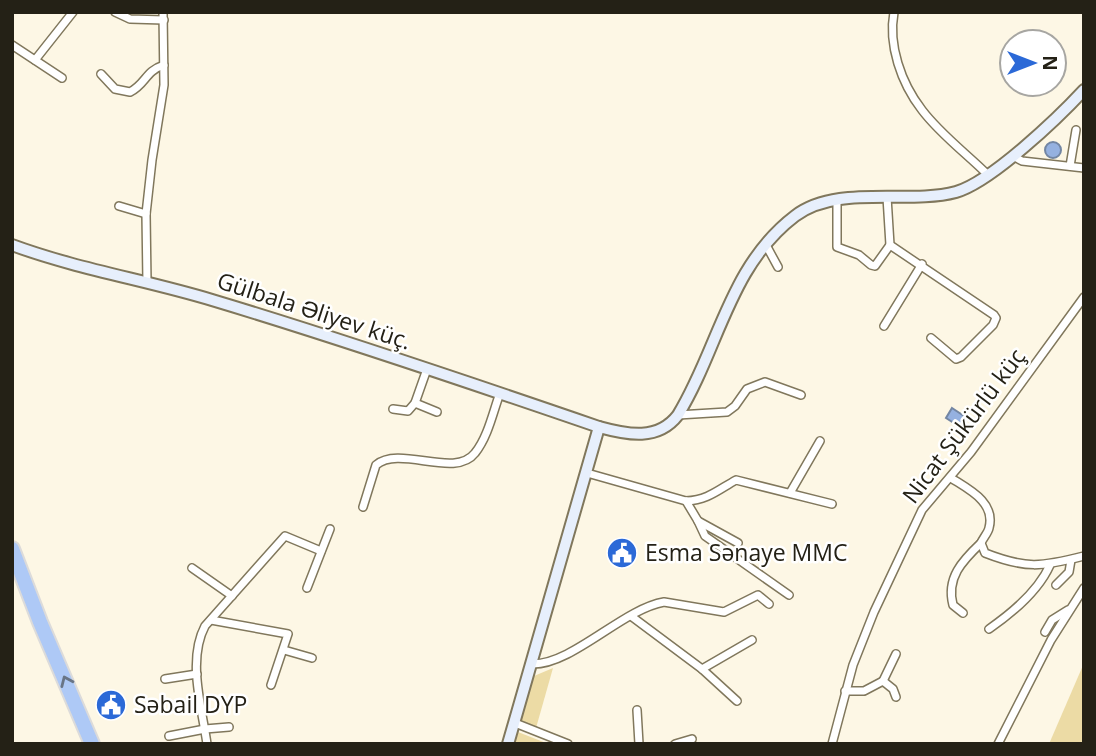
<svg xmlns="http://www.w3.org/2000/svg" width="1096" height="756" font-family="'Open Sans',sans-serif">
<rect width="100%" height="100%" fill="#fdf7e5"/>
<g fill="#ecdba5">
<path d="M1084,663v81h-35z"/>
<path d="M553,668l-17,60 -15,-6 13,-46z"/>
<path d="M518,732l28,11v1h-31z"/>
</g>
<g fill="#95b1e0" stroke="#7386a3" stroke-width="2">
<circle cx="1053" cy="150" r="8"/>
<path d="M952,408l15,10 -7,9 -14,-9z"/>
</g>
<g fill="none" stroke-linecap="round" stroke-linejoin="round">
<g stroke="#80775c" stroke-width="10">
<g id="street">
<path d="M115,12l15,7 34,1"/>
<path d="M894,12c-6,33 7,71 28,98 18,24 45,44 66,65"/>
<path d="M12,45l50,33"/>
<path d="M35,60l38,-48"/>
<path d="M101,74l14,15 15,3c16,-8 15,-21 34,-27"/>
<path d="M1013,156l9,5 62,7"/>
<path d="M1070,166l6,-36"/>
<path d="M887,197l3,48 104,70 2,3 -3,7 -32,32 -5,2 -25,-21"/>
<path d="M837,200v47l22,8 12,10 4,1 15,-21"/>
<path d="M119,206l27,8"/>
<path d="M766,245l12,22"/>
<path d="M147,282l-1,-68 6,-54 12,-75 -1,-73"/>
<path d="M884,326l38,-62"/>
<path d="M415,403l22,9"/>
<path d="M393,409l15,2 7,-8 12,-34"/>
<path d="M678,415l49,-3 8,-6 12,-17 18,-7 36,13"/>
<path d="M587,473l99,28c22,-1 32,-11 50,-21l96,24"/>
<path d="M951,478c17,11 45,24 38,50 -1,5 -6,10 -8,15l4,10c41,16 56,14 99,3"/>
<path d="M790,493l30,-52"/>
<path d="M686,501l12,20 40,22"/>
<path d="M363,507l13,-42c24,-20 79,14 99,-12 13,-16 18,-41 25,-60"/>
<path d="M698,521l7,15 84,59"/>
<path d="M192,568l40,28"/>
<path d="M1056,585l13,-13 2,-12"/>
<path d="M307,588l23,-59"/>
<path d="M963,613l-10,-8c-7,-27 9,-44 28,-62"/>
<path d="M631,616l71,53 35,32"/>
<path d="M211,620l77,14 -17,51"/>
<path d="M989,629c23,-16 49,-37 61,-64"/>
<path d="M1045,632l7,-12 16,-10"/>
<path d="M284,650l28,8"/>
<path d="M533,664c40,0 90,-55 131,-62l60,10 34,-17 11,9"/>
<path d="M702,669l50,-29"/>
<path d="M165,679l32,-5"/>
<path d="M883,681l13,-27"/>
<path d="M845,691h19l19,-10 10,8 3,8"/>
<path d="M637,710l2,34"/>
<path d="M515,723l53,21"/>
<path d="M169,736l36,-7 24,-2"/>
<path d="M207,744c-5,-36 -20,-84 -2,-118l80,-90 36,15"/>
<path d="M675,744l17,-5"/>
<path d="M832,744l21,-79 21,-53 48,-102 49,-58 113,-155"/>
<path d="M998,744l53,-104 33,-52"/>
</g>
</g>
<g stroke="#80775c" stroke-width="14">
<g id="secondary">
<path d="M12,245c65,24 134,35 200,55 130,39 259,83 387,127 29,8 59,14 79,-12 41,-67 51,-149 117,-199 42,-32 112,-11 161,-24 35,-10 102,-74 128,-102"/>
<path d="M508,744l91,-317"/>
</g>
</g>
<g stroke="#dcdbda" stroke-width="18">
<path id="highway" d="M12,549l28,73 52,122"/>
</g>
<use href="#street" stroke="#fff" stroke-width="7"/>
<use href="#secondary" stroke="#e7effc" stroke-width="10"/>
<use href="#highway" stroke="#aec9f6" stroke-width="14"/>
</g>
<defs><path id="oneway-chevron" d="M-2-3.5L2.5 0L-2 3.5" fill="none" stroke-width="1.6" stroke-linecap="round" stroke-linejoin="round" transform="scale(1.75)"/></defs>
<use stroke="#697586" href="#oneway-chevron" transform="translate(66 681) rotate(-114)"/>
<defs>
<g id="civic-disc" transform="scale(1.575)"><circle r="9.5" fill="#2b69d7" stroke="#fff"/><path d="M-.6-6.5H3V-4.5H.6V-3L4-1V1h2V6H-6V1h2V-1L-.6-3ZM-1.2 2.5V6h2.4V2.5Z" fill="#fff"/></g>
</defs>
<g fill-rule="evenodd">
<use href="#civic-disc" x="622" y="553"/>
<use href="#civic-disc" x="111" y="705"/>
</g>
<g text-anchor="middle" stroke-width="5" stroke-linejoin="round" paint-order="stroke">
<g font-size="23" fill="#242116" stroke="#fff">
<text transform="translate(314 311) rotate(18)" y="8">Gülbala Əliyev küç.</text>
<text transform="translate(964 426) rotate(-53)" y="8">Nicat Şükürlü küç</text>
</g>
<g font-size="23" fill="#242116" stroke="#fff" text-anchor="start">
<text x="645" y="561">Esma Sənaye MMC</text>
<text x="134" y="713">Səbail DYP</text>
</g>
</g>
<rect width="1096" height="756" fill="none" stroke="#242116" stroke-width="28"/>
<g transform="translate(1033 63) rotate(90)"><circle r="33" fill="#ffffff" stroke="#a7a6a2" stroke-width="2"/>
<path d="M0-5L12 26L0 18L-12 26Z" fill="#2b69d7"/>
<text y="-10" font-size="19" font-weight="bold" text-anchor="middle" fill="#242116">N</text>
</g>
</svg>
